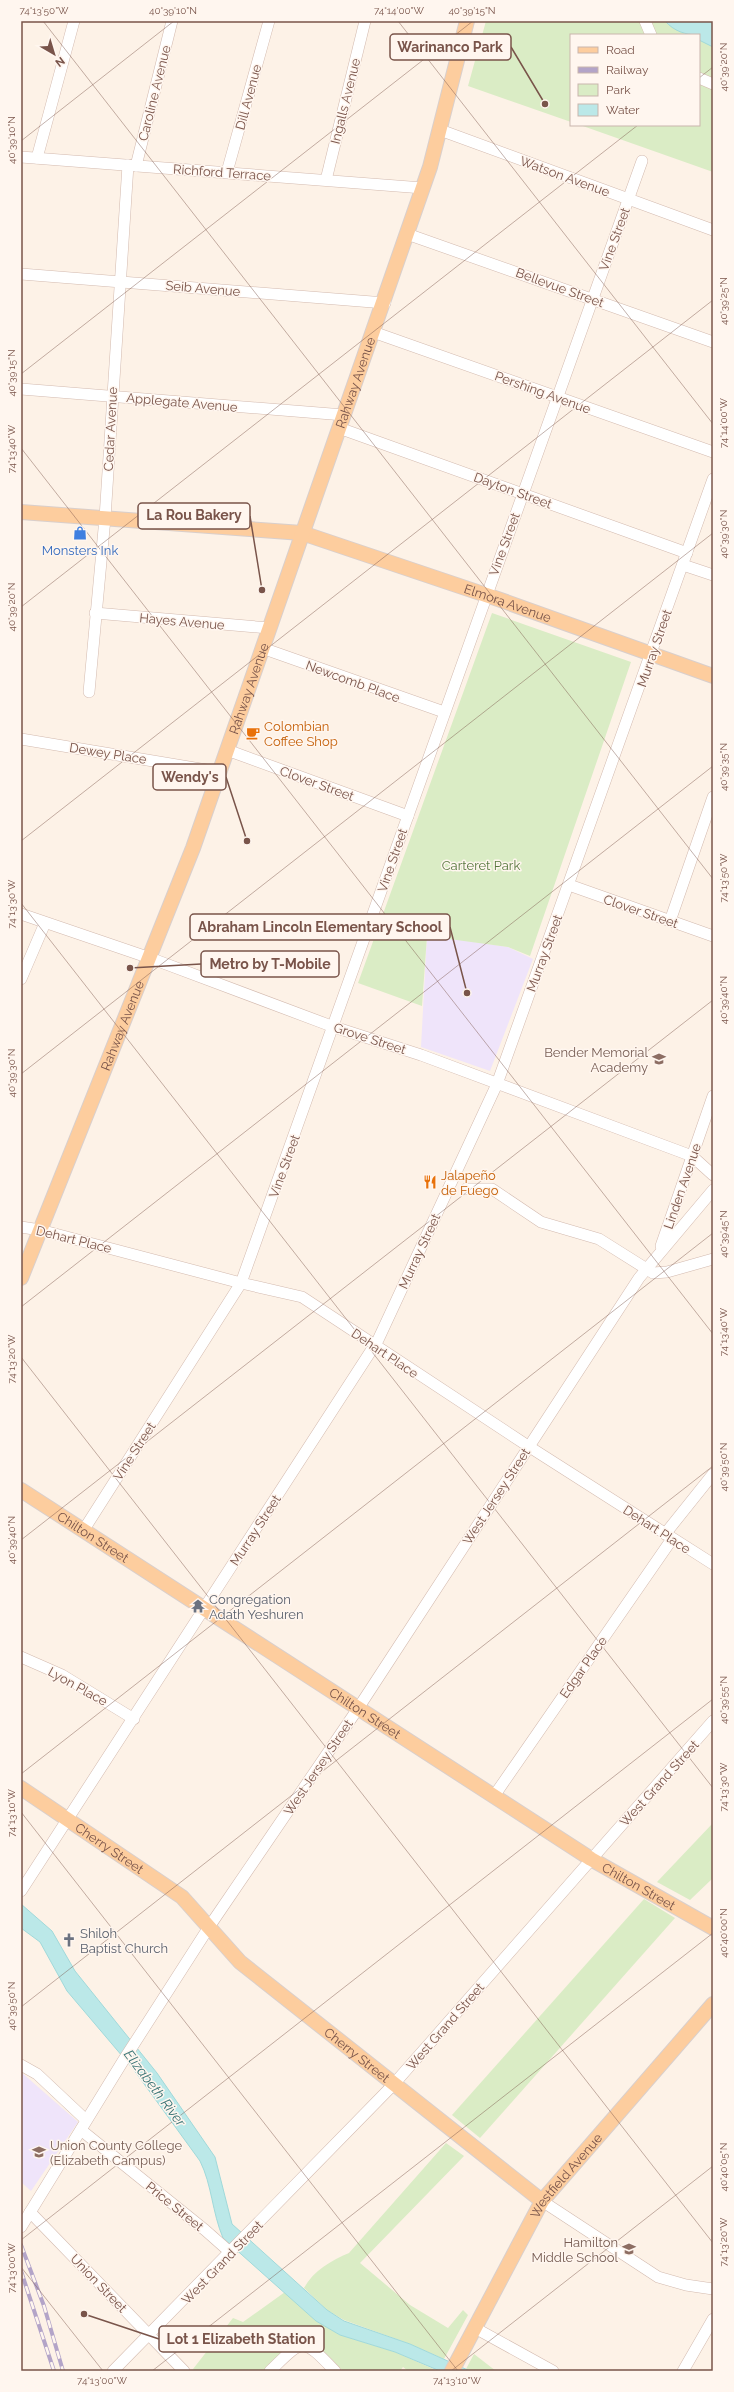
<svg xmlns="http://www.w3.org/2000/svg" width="734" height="2392" font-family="Raleway,sans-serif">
<rect width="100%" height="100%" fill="#fdf2e7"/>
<g fill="#efe4fa">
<path d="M427,935l81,12 25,12 -43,112 -69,-24z"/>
<path d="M21,2072l57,50 -47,69 -10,-9z"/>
</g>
<g fill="#daecc5">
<path d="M486,21h227v151l-133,-47h119v-90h-128v87l-103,-36z"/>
<path d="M492,613l139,49 -101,294 -22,-9 -81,-11 -5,70 -64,-23z"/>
<path d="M713,1823v55l-23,22 -33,-18z"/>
<path d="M644,1899l31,19 -195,220 -28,-23z"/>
<path d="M446,2143l18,13 -104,107 50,42 38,23 15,-18 5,5 -24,44 -34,-15 -66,-24 -17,-10 -23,-22c9,-17 28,-28 45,-35z"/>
<path d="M285,2292l31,29 24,14 55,17 43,19h-30l-5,-4 -3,4h-57c-13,-13 -26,-32 -47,-31l-32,31h-69l-2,-2 40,-51 10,4z"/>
<path d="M474,2354l22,17h-26l-4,-2z"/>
</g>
<g fill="#bbe8e8" stroke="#a0d9da">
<path d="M665,21h48v26l-14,-7v-5c-14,0 -25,-4 -34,-14z"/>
<path d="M21,1904l31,27 23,40 82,102 58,84 17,67 95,86 17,11 66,23 60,27h-30l-45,-19 -55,-17 -24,-14 -93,-83c-11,-26 -11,-53 -23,-77l-66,-91 -67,-79 -27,-49 -19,-14z"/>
</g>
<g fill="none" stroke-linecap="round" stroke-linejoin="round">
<g stroke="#d3baaf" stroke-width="12">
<g id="minor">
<path d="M645,21l6,14"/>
<path d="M699,78l14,6"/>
<path d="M440,130l273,100"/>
<path d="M21,157l402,31"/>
<path d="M37,158l37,-137"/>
<path d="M136,166l36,-145"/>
<path d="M227,172l42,-151"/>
<path d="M326,180l39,-159"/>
<path d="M407,234l306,108"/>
<path d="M21,274l364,29"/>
<path d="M373,332l340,120"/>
<path d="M21,389l323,26"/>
<path d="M339,428l348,125"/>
<path d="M683,565l30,10"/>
<path d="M95,613l174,15"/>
<path d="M262,648l182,64"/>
<path d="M89,692l16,-174 23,-353"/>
<path d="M21,739l198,33"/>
<path d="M227,750l181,66"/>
<path d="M569,885l144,51"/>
<path d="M21,914l129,44 184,69 87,28 271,101 21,19"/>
<path d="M670,921l43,-124"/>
<path d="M21,979l24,-56"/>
<path d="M466,1189h26l49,33 58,17 54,34 14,-1 46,-13"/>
<path d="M21,1227l19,3 201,53 61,14 226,149 185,118"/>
<path d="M661,1246l52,-150"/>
<path d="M83,1531l158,-248 401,-1122"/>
<path d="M665,1534l48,-60"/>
<path d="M21,1657l41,18 72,44"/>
<path d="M494,1796l178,-257"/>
<path d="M21,1891l357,-551 119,-256 216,-605"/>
<path d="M21,2065l16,9 49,46"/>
<path d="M81,2130l124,100 26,23"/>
<path d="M542,2201l116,76 28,8 27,4"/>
<path d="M30,2212l154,159"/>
<path d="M21,2227l102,-166 86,-134 150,-220 280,-429 74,-88"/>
<path d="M475,2328l78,43"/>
<path d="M113,2371l280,-286 320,-364"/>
<path d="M270,2371c34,-33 32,-34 65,0"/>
<path d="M683,2371l30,-52"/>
</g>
</g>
<g stroke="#d9cfcc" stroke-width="16">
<g id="major">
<path id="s1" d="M21,512l281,21 193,65 218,78"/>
<path id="s2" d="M21,1278l172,-430 237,-681 37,-146"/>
<path id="s3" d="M21,1490l570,369 122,69"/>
<path id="s4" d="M21,1788l161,109 58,65 302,239"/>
<path id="s5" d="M452,2371l90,-170 171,-197"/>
</g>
</g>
<use href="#minor" stroke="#fff" stroke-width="11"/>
<use href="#major" stroke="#fdcd9e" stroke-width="14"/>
<g stroke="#b3a4c8" stroke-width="4">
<g id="rail">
<path d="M21,2245l23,61 19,65"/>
<path d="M21,2271l33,100"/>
</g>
</g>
<use href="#rail" stroke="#fff6ef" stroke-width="2.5" stroke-dasharray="8" stroke-linecap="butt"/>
</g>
<path fill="none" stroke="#79544a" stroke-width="1" stroke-opacity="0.45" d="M43,21l670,858M398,21l315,403M699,78l14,-11M21,141l153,-120M21,374l452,-353M21,448l692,886M21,607l617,-482M21,841l692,-541M21,903l692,885M21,1074l692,-541M21,1307l692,-541M21,1357l692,886M21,1540l692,-540M21,1774l692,-541M21,1812l437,559M21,2007l692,-541M21,2240l692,-541M21,2267l82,104M152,2371l561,-438M451,2371l262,-205"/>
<defs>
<g id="shop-bare" transform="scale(1.08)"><path d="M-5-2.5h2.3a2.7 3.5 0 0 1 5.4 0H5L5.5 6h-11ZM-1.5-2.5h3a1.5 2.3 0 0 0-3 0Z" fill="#3f7fe0" stroke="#fff6ef" stroke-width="2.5" paint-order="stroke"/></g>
<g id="cafe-bare" transform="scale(1.08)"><path d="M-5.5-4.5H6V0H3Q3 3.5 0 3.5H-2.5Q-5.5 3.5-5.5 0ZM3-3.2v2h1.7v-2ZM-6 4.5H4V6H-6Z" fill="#e8710a" stroke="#fff6ef" stroke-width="2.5" paint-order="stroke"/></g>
<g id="school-bare" transform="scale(1.08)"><path d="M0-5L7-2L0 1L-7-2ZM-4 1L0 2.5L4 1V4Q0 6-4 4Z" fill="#8d6e63" stroke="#fff6ef" stroke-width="2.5" paint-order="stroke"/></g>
<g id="restaurant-bare" transform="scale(1.08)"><path d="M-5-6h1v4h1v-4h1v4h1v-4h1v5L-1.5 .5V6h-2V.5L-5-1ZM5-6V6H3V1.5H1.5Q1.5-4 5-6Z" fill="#e8710a" stroke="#fff6ef" stroke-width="2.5" paint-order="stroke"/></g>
<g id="temple-bare" transform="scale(1.08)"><path d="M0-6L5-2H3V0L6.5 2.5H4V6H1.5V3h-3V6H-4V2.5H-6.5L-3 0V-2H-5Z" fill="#6b7280" stroke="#fff6ef" stroke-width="2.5" paint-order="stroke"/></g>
<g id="church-bare" transform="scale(1.08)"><path d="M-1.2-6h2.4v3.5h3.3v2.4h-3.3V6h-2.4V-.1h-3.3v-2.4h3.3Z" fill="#6b7280" stroke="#fff6ef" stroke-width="2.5" paint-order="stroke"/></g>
<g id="university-bare" transform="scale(1.08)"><path d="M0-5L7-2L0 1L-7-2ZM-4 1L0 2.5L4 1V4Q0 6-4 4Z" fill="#8d6e63" stroke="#fff6ef" stroke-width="2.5" paint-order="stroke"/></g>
</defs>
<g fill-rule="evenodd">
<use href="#shop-bare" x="80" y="533"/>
<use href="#cafe-bare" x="253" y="733"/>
<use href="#school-bare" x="659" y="1059"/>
<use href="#restaurant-bare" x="430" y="1182"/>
<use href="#temple-bare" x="198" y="1606"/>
<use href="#church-bare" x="69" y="1940"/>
<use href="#university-bare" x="39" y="2152"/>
<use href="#school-bare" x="629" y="2249"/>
</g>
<g text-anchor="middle" stroke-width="3" stroke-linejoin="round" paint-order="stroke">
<g font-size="13" fill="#79544a" stroke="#fff6ef">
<text transform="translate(154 93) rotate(-76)" y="5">Caroline Avenue</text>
<text transform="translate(248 97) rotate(-75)" y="5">Dill Avenue</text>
<text transform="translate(345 101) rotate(-76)" y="5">Ingalls Avenue</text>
<text transform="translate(222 172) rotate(4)" y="5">Richford Terrace</text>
<text transform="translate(565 176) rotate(20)" y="5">Watson Avenue</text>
<text transform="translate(614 239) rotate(-70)" y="5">Vine Street</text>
<text transform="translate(560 287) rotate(20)" y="5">Bellevue Street</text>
<text transform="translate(203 288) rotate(5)" y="5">Seib Avenue</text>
<text dy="5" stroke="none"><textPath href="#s2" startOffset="956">Rahway Avenue</textPath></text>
<text transform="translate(543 392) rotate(20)" y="5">Pershing Avenue</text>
<text transform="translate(182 402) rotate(5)" y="5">Applegate Avenue</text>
<text transform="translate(110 429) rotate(-87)" y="5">Cedar Avenue</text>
<text transform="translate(513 490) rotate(20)" y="5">Dayton Street</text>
<text transform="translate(504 544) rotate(-70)" y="5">Vine Street</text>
<text dy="5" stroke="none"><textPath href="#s1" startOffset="499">Elmora Avenue</textPath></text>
<text transform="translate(182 621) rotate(5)" y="5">Hayes Avenue</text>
<text transform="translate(654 648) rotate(-71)" y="5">Murray Street</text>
<text transform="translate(353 681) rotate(20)" y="5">Newcomb Place</text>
<text dy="5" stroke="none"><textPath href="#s2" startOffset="632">Rahway Avenue</textPath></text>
<text transform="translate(108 753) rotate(9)" y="5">Dewey Place</text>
<text transform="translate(317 783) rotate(20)" y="5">Clover Street</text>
<text transform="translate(392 860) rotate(-71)" y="5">Vine Street</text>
<text transform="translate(641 911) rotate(19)" y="5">Clover Street</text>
<text transform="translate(544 953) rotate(-70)" y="5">Murray Street</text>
<text dy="5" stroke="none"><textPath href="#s2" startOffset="272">Rahway Avenue</textPath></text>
<text transform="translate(370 1038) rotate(18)" y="5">Grove Street</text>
<text transform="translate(284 1166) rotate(-70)" y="5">Vine Street</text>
<text transform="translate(682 1186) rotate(-71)" y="5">Linden Avenue</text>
<text transform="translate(74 1239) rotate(14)" y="5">Dehart Place</text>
<text transform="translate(419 1251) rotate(-65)" y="5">Murray Street</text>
<text transform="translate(385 1353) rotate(34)" y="5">Dehart Place</text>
<text transform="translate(134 1451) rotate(-57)" y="5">Vine Street</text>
<text transform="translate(496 1496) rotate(-57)" y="5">West Jersey Street</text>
<text transform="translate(657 1529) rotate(33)" y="5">Dehart Place</text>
<text transform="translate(255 1530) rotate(-57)" y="5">Murray Street</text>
<text dy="5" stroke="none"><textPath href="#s3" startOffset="86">Chilton Street</textPath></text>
<text transform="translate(583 1667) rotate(-55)" y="5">Edgar Place</text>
<text transform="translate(78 1686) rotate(29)" y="5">Lyon Place</text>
<text dy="5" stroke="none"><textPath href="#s3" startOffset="410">Chilton Street</textPath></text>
<text transform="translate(318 1767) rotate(-56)" y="5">West Jersey Street</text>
<text transform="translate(659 1783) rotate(-48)" y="5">West Grand Street</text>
<text dy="5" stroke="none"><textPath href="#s4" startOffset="107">Cherry Street</textPath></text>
<text dy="5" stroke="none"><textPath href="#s3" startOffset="734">Chilton Street</textPath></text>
<text transform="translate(445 2026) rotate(-49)" y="5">West Grand Street</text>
<text dy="5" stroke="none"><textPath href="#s4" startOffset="431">Cherry Street</textPath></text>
<text dy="5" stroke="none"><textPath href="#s5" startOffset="227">Westfield Avenue</textPath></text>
<text transform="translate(175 2206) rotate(39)" y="5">Price Street</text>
<text transform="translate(222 2262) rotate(-46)" y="5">West Grand Street</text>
<text transform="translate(99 2283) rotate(46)" y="5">Union Street</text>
</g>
<g font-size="13" fill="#366cbe" stroke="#fff6ef">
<text x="80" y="555">Monsters Ink</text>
</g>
<g font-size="13" fill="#c56008" stroke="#fff6ef" text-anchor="start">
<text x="264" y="731">Colombian<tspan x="264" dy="15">Coffee Shop</tspan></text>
<text x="441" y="1180">Jalapeño<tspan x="441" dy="15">de Fuego</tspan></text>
</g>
<g font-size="13" fill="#58793f" stroke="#fff6ef">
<text x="481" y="870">Carteret Park</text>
</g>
<g font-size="13" fill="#785e54" stroke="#fff6ef" text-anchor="end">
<text x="648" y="1057">Bender Memorial<tspan x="648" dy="15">Academy</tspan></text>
<text x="50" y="2150" text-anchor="start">Union County College<tspan x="50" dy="15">(Elizabeth Campus)</tspan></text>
<text x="618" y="2247">Hamilton<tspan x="618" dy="15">Middle School</tspan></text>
</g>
<g font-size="13" fill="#5b616d" stroke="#fff6ef" text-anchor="start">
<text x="209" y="1604">Congregation<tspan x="209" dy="15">Adath Yeshuren</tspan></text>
<text x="80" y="1938">Shiloh<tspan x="80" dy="15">Baptist Church</tspan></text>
</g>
<g font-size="14" font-style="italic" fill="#3a7576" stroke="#fff6ef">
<text transform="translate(155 2088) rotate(53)" y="5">Elizabeth River</text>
</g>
</g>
<path fill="none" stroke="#79544a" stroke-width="1.5" d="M545 104L511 47M262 590L250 516M247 841L226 777M467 993L450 927M130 968L201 964M84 2314L159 2339"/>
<g fill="#79544a" stroke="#fff6ef" stroke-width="1.5">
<circle cx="545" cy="104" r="4"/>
<circle cx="262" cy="590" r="4"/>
<circle cx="247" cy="841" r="4"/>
<circle cx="467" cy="993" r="4"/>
<circle cx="130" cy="968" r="4"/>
<circle cx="84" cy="2314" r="4"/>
</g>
<g fill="#fff6ef" stroke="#79544a" stroke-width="1.5">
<rect x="390" y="34" width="121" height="26" rx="4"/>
<rect x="138" y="503" width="112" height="26" rx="4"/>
<rect x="153" y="764" width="73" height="26" rx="4"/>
<rect x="190" y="914" width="260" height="26" rx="4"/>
<rect x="201" y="951" width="138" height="26" rx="4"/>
<rect x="159" y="2326" width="165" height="26" rx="4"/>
</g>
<g font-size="14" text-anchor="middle" font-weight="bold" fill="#79544a">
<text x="450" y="52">Warinanco Park</text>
<text x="194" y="520">La Rou Bakery</text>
<text x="190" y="782">Wendy's</text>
<text x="320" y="932">Abraham Lincoln Elementary School</text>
<text x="270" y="969">Metro by T-Mobile</text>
<text x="241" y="2344">Lot 1 Elizabeth Station</text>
</g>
<rect width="734" height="2392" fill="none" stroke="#fff6ef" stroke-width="44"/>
<rect x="570" y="34" width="130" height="92" fill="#fff6ef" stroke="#c9b5ad"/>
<rect x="578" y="47" width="20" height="6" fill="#fdcd9e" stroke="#c9b5ad"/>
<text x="606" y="54" font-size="12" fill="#79544a">Road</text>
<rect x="578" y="67" width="20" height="6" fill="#b3a4c8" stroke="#c9b5ad"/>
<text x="606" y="74" font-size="12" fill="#79544a">Railway</text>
<rect x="578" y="84" width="20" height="12" fill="#daecc5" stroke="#c9b5ad"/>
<text x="606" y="94" font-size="12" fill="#79544a">Park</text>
<rect x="578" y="104" width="20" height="12" fill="#bbe8e8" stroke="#c9b5ad"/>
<text x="606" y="114" font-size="12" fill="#79544a">Water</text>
<g transform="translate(54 54) rotate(142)" stroke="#fff6ef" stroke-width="3" paint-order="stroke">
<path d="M0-3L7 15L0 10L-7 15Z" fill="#79544a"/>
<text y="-6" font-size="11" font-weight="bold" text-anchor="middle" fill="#79544a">N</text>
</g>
<rect x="22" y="22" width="690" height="2348" fill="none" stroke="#79544a" stroke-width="1.5"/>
<g font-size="10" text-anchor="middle" fill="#79544a">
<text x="44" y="14">74°13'50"W</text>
<text x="173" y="14">40°39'10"N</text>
<text x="399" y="14">74°14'00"W</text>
<text x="472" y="14">40°39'15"N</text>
<text transform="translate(723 67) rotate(-90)" y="4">40°39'20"N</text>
<text transform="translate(11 140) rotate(-90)" y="4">40°39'10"N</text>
<text transform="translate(723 301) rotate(-90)" y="4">40°39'25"N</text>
<text transform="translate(11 373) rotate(-90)" y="4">40°39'15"N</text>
<text transform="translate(723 423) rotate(-90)" y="4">74°14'00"W</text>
<text transform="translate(11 449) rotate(-90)" y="4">74°13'40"W</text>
<text transform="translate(723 534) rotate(-90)" y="4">40°39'30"N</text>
<text transform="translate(11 607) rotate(-90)" y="4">40°39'20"N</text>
<text transform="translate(723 767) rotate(-90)" y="4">40°39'35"N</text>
<text transform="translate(723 878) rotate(-90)" y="4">74°13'50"W</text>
<text transform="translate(11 904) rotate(-90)" y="4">74°13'30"W</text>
<text transform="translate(723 1000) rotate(-90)" y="4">40°39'40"N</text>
<text transform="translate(11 1073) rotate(-90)" y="4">40°39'30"N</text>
<text transform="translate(723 1234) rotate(-90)" y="4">40°39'45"N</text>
<text transform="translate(723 1332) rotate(-90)" y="4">74°13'40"W</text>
<text transform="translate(11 1359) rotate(-90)" y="4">74°13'20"W</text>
<text transform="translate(723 1467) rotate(-90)" y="4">40°39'50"N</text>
<text transform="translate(11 1540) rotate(-90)" y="4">40°39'40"N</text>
<text transform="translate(723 1700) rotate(-90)" y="4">40°39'55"N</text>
<text transform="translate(723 1787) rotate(-90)" y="4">74°13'30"W</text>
<text transform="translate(11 1813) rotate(-90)" y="4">74°13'10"W</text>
<text transform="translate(723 1933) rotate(-90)" y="4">40°40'00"N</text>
<text transform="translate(11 2006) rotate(-90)" y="4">40°39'50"N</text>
<text transform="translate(723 2167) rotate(-90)" y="4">40°40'05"N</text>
<text transform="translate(723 2242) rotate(-90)" y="4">74°13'20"W</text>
<text transform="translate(11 2268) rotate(-90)" y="4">74°13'00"W</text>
<text x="102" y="2384">74°13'00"W</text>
<text x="457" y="2384">74°13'10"W</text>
</g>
</svg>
